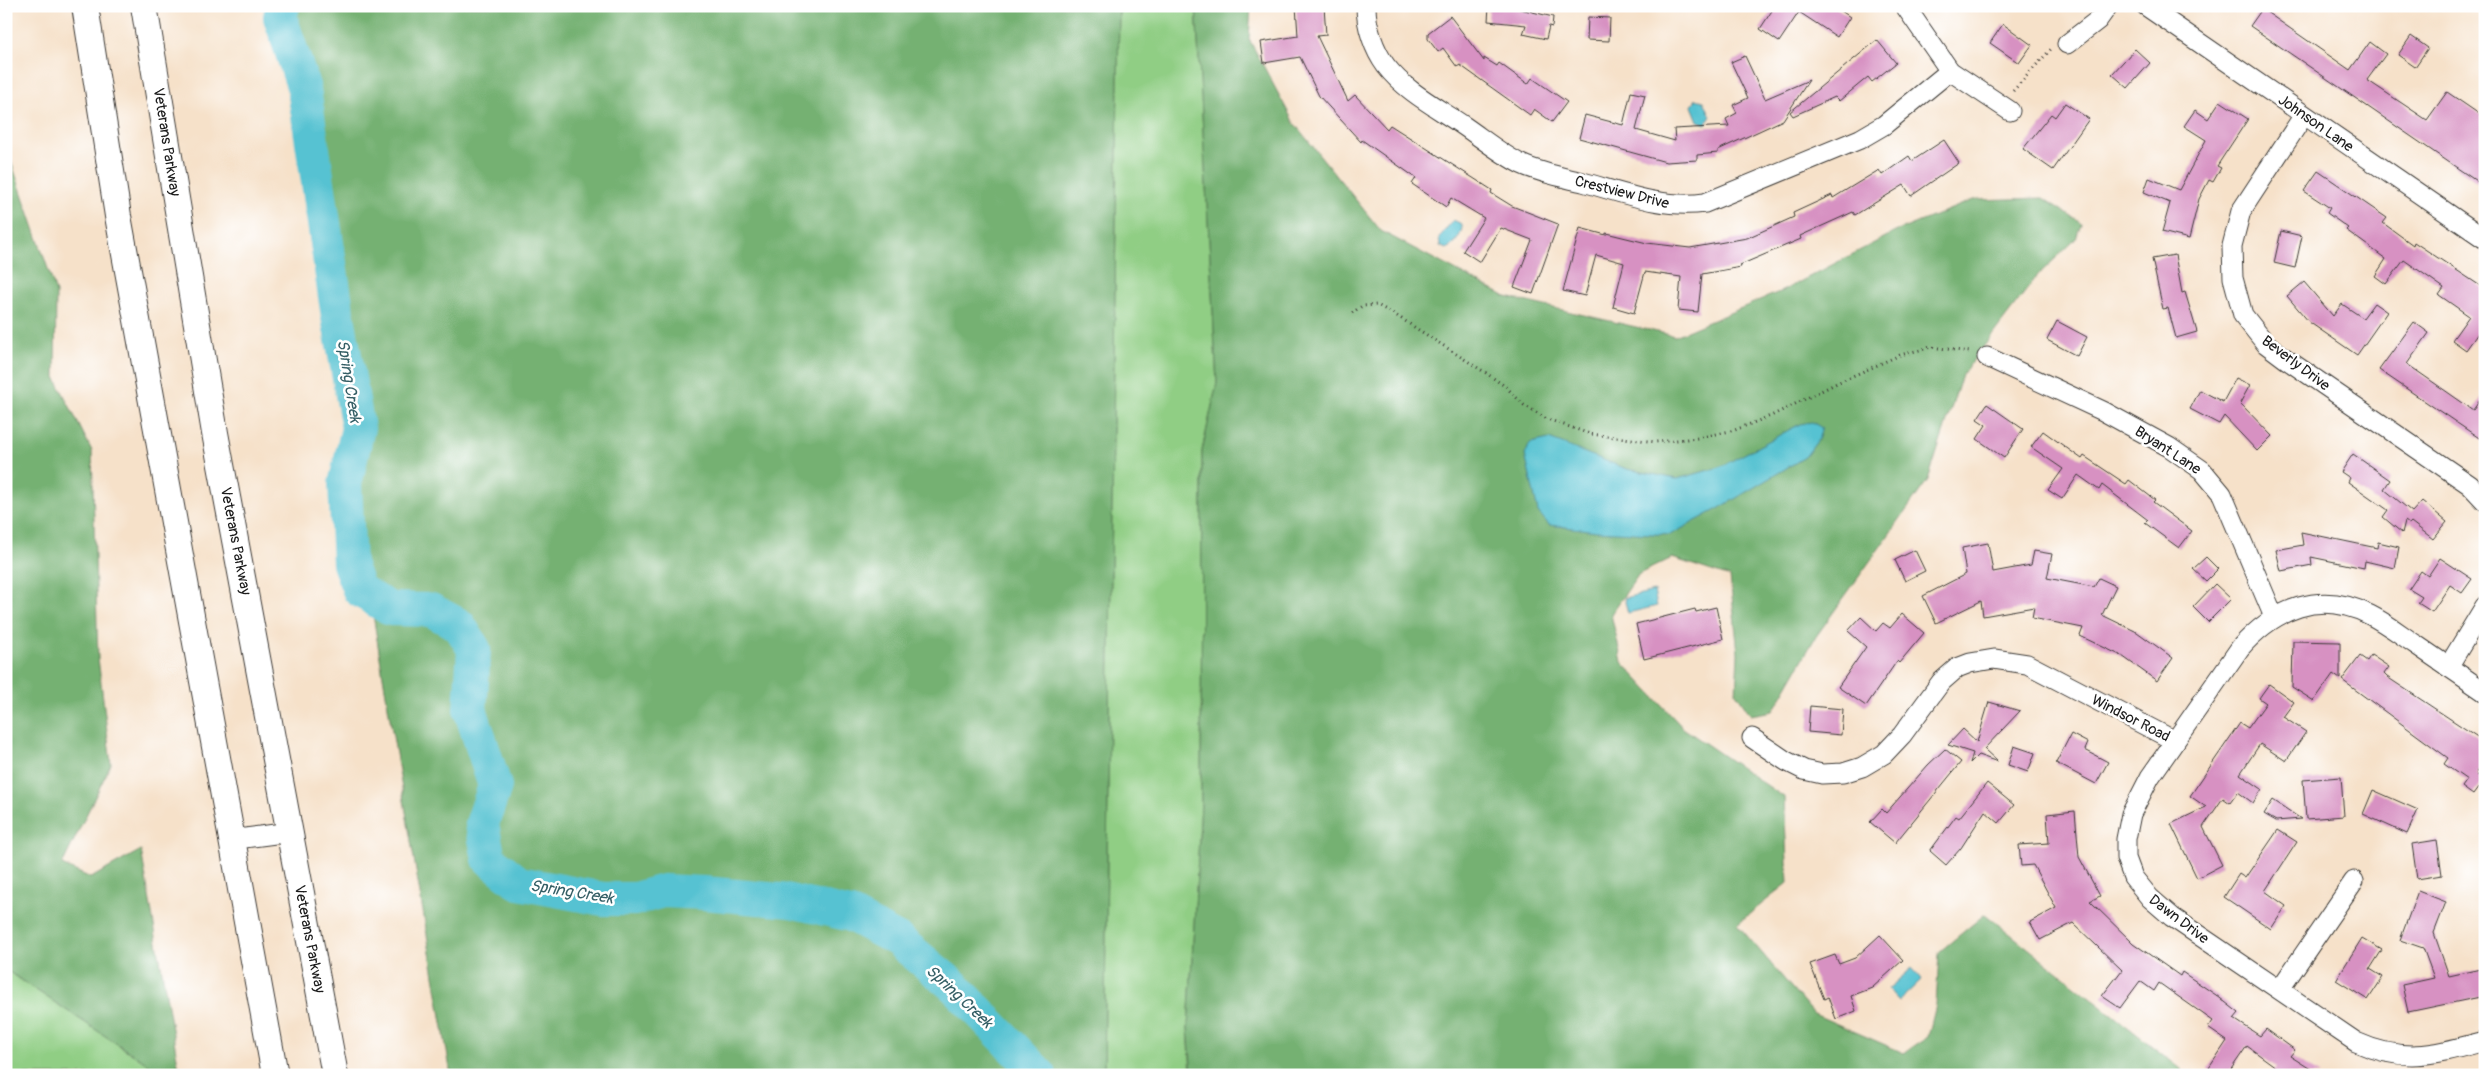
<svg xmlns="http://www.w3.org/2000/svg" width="2491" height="1081" font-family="Pangolin,sans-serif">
<rect width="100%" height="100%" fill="#fff"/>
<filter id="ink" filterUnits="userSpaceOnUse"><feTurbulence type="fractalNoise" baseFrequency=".02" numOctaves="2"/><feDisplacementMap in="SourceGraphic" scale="10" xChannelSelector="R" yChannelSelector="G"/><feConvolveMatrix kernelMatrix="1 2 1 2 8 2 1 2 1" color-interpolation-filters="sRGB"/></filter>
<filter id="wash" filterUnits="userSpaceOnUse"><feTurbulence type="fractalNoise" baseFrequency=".0096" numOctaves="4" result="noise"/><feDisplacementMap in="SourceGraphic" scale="20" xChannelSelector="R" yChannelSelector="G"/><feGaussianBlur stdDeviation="1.12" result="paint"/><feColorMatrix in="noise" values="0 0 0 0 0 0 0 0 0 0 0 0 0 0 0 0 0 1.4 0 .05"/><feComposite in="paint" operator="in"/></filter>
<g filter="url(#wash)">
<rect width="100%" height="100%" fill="#f6e1c9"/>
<g fill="#90ce84" stroke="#567550">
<path d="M1119,6h77l21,377 -15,68 -1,353 -13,224 3,47h-87z"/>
<path d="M6,970l158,105h-158z"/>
</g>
<g fill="#74b172" stroke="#486647">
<path d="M274,6h845l-15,1069h-653l-63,-368z"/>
<path d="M1196,6h55l-2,33 45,84 87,108 125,66 169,39 109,-46 111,-58 78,-32 70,-2 38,25 -5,16 -38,36 -76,100 -34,105 -113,158 -42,73 -22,4 -15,-22 2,-40 -8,-76 -58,-19 -33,16 -28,40 11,48 61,66 101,69 4,86 -51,41 77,90 90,39 24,-16 8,-32 3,-53 46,-38 196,155 2,6h-991l-4,-47 13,-224 1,-353 15,-68z"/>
<path d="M6,147l50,145 -1,85 37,74 6,207 13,106 -49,101 29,13 50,-28 39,225h-16l-158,-105z"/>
</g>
<g fill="#57c2d2" stroke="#3a6f77">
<path d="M1696,99l8,2 7,15 -5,8 -8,-3 -6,-15z"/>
<path d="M1453,220l9,4c1,9 -7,22 -16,25l-6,-3 -1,-8z"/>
<path d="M1812,422l10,6 -4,12 -13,17 -87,52 -48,26 -74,-4 -47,-6 -11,-13 -13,-57 5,-12 19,-4 78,30 50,10 43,-12 80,-43z"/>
<path d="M1654,591l3,15 -29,7 -4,-15z"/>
<path d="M1912,968l10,11 -23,22 -11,-12z"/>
</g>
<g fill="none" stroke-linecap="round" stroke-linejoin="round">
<path stroke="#57c2d2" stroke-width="34" d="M283,6l-3,11 24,72 34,228 20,111 -13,56 4,80 10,26 31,19 41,1 28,15 15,24 -4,60 25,77 -13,38 7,35 30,24 84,16h32l28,-8 41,2 86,8 61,14 47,25 56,46 86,89"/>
</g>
<g id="blocks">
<g fill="#d791c2">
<path d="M1296,6h28l2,29 -9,1 31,65 7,-6 32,34 3,-4 102,65 -1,3 21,13 46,18 -25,70 -19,-7 18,-47 -31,-12 -21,34 -17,-11 21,-33 -33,-20 -5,9 -34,-23 4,-6 -54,-38 -1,2 -42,-46 -19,-39 -36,6 -3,-21 37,-6z"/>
<path d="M1489,6h19l45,11 -1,10 -3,-1 -3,13 -23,-5 3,-9 -38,-4z"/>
<path d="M1775,6h59l16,11 -13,20 -38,-25 -20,30 -19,-13z"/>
<path d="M2262,9l88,61 20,-28 16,12 -19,26 60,40 20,-28 38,26v69l-235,-161z"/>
<path d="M1450,16l34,45v-3l13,8 2,-3 29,21 4,-6 35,24 -15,20 -18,-13 -4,6 -70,-50 -3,2 -14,-19 -5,4 -10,-13v-6z"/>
<path d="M1588,17l22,1 -1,23 -22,-1z"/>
<path d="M2003,24l29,21 -13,18 -29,-20z"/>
<path d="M2411,36l17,12 -13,19 -17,-12z"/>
<path d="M1877,40l19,23 -24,19 -4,-5 -29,24 -4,-4 -42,19 -3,-4z"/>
<path d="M2135,49l15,14 -22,25 -16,-14z"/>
<path d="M1745,56l20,43 44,-19 -26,40 -65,30v3l-21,2v5l-31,2 -87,-24 6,-23 38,10 8,-33 14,3 -9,35 39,11 -1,-12 55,-3 -3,-7 11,-6 -4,-8 15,-7 -17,-36z"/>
<path d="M2220,101l28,18 -31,47 4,2 -8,14 -4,-2 -10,19 -10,40 -27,-7 8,-29 -26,-11 5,-14 30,12 27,-50 -22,-14 11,-16 13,9z"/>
<path d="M2065,103l24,16 -36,51 -30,-21 28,-35 4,3z"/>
<path d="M1944,140l15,23 -48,33 -7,-11 -49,30 -2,-3 -53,24 1,3 -61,26 1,2 -39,7 -4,38 -20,-2 3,-33 -36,-5 -11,41 -21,-6 11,-44 -28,-8 -11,41 -22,-5 17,-63 26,7v-2l41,10 43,5 57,-10 47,-21 -1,-4 39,-18 1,3 46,-28 3,5 27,-19 3,5z"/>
<path d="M2318,171l69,47 -4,5 30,22 1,-3 71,47v39l-2,-2 -17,24 -14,-10 17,-24 -30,-21 5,-7 -40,-28 -18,24 -11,-8 11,-17 -40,-29 2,-2 -21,-15 3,-5 -26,-17z"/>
<path d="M2281,231l21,5 -7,32 -21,-5z"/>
<path d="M2175,255l7,38 3,-1 12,40 -21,6 -8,-30 -5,1 -11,-50z"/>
<path d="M2304,282l29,34 9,-12 21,14 11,-15 13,9 -30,43 -48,-33 -22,-26z"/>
<path d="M2057,321l30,16 -10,19 -30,-16z"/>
<path d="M2414,322l15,11 -22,31 66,46 12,-17v49l-106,-72z"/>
<path d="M2236,378l14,7 -10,18 32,33 -15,15 -33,-35 -5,8 -29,-15 10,-19 23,12z"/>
<path d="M1987,404l36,25 -19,29 -27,-19 9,-14 -9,-6z"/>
<path d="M2043,431l39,28 2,-3 42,28 3,-4 26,20 -2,2 39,29 -13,17 -34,-25 3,-3 -46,-35 -3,5 -21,-15 -16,24 -14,-9 15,-21 -32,-22z"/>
<path d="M2353,454l37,26 -6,9 28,23 10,-11 25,21 -14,17 -22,-17 -2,2 -4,-3 -3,12 -19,-16 5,-7 -40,-28 2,-4 -9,-6z"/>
<path d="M2301,532l76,16 1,-6 21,5 -4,21 -30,-7 -1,7 -53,-11 1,8 -31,6 -5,-21 27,-5z"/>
<path d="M1988,543l5,29 38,-7 3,-14 18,3 -5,24 47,9 5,-9 17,8 -14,29 35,17 36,26 -16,23 -35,-25 -42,-20 3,-8 -51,-10 2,-11 -51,9 -2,-15 -45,22 -13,-27 43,-22 -4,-26z"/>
<path d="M1915,550l10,21 -20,10 -10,-21z"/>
<path d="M2206,557l12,12 -12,12 -13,-12z"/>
<path d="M2440,558l32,21 -10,14 -12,-8 -18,27 -14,-9 4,-6 -13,-8 12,-18 7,5z"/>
<path d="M2215,584l16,15 -23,23 -15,-15z"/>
<path d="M1716,607l7,32 -79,20 -8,-35 59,-15 1,3z"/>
<path d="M1902,614l22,19 -25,30 -2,-2 -31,45 -28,-19 28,-40 -18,-16 13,-14 15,14 7,-8 7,5z"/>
<path d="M2293,641l47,1v37l-7,-5 -19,27 -22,-14z"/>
<path d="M2371,655l18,12 -5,7 3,3 98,65v19l-9,13 8,6 -11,15 -11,-8 5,-7 -23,-16 4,-6 -106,-78 18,-24 7,5z"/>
<path d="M2269,684l25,18 -11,15 23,15 -20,29 -26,-17 -20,30 22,15 -9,14 -15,-11 -8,11 -7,-5 -20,29 19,38 -25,13 -26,-54 35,-17 -16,-11 50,-73 8,5 18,-25 -7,-5z"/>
<path d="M1989,702l31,9 -36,38 14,13 -20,-7 -8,8 3,-10 -25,-8 15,-16 14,13z"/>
<path d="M1810,706l33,3 -2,26 -33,-3z"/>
<path d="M2071,734l17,9 -3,7 23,12 -12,22 -40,-21z"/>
<path d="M2014,746l21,7 -7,19 -20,-7z"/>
<path d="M1945,749l16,13 -66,81 -25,-21 12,-13 4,4 42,-48z"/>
<path d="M2341,777l3,39 -38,3 -3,-39z"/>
<path d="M1987,783l27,22 -15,18 -14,-12 -24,37 -15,17 -16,-14 26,-35 3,2z"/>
<path d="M2373,790l45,20 -11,24 -44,-20z"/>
<path d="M2273,800l28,19 -25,2 -12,-7z"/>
<path d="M2075,811l4,46 21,39 -10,5 43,42 47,33 2,-4 34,23 23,18 -5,6 26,17 6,-7 29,21 -5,6 30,19h-50l6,-8 -29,-21 -20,29h-8l-10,-7 18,-27 -19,-13 5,-7 -54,-38 -5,8 -14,-10 -20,27 -18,-12 20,-26 -49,-47 -33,17 -10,-18 26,-14 -23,-43 -12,1 -2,-21 30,-2 -2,-29z"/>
<path d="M2278,830l19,12 -32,49 21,15 -15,23 -47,-32 15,-23 6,4z"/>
<path d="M2437,840l5,35 -25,4 -5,-35z"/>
<path d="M2418,891l28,11 -12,31 15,43 36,-8v28l-77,16 -6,-27 32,-7 -11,-30 -23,-8z"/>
<path d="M1880,935l23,25 -31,28 -21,8 5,15 -20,8 -8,-22 -4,2 -14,-35 25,-9 4,9 16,-6z"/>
<path d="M2362,938l20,12 -12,19 13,8 -15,23 -32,-20z"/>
</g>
</g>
</g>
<g filter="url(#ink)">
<use href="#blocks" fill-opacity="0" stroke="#3d3a36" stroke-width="1"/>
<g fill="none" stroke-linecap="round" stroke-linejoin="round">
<g stroke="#3d3a36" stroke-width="21">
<g id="minor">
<path d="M1366,6c0,20 8,44 20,60 20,26 52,42 78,60 19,13 37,28 57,38 19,9 41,13 62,18 40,11 80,27 122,21l155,-64 24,-14 66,-54"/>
<path d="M1905,6l45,65 60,40"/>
<path d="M2146,6l339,233"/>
<path d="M2067,44l31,-24 10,-14"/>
<path d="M2304,115l-63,96 -9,35 1,32 10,37 23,29 20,15 184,126 15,16"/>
<path d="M1987,357l116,54 66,36 33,23 20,24 52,123"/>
<path d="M2448,667l37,-61"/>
<path d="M2485,692c-23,-16 -47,-32 -70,-48 -15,-10 -29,-21 -45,-29 -50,-26 -96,-6 -130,33l-90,129 -19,37 -5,25v19l7,19 17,21 22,19 184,125c49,22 79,12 129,-1"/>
<path d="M1752,738l34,23 18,9 18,4 21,-1 19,-6 22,-13 18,-19 39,-53 16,-14 13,-5 24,-4 33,5 148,77"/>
<path d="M230,840l60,-8"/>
<path d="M2280,989l74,-108"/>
</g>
</g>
<g stroke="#3d3a36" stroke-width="28">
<g id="highway">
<path d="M85,6l33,210 157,859"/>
<path d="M144,6l71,427 120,642"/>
</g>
</g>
<g stroke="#3d3a36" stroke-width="3" stroke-dasharray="1 4" stroke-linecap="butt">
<path d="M2013,91l38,-42"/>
<path d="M1352,313l10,-7 15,-1 17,9 92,59 20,14 18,18 23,14 43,15 66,8 42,-4 37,-8 38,-15 66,-33 61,-27 31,-8 39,5"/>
</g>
<use href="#minor" stroke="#fff" stroke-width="19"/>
<use href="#highway" stroke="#fff" stroke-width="26"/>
</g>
</g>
<g text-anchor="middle" stroke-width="5" stroke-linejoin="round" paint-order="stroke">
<g font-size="15" fill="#1c1c1c" stroke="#fff">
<text transform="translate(2316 123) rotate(35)" y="5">Johnson Lane</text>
<text transform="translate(167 142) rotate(81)" y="5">Veterans Parkway</text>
<text transform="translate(1622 192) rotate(14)" y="5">Crestview Drive</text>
<text transform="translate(2296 363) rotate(37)" y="5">Beverly Drive</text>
<text transform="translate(2168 450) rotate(33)" y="5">Bryant Lane</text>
<text transform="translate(236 541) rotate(79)" y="5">Veterans Parkway</text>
<text transform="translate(2131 718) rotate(27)" y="5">Windsor Road</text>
<text transform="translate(2179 919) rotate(37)" y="5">Dawn Drive</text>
<text transform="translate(310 939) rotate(79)" y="5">Veterans Parkway</text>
</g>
<g font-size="16" font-style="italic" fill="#345e65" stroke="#fff">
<text transform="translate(350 381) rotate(81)" y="6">Spring Creek</text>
<text transform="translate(572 891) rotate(9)" y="6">Spring Creek</text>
<text transform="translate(960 996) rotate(43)" y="6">Spring Creek</text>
</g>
</g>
<rect width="2491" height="1081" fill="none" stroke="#fff" stroke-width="25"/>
</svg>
